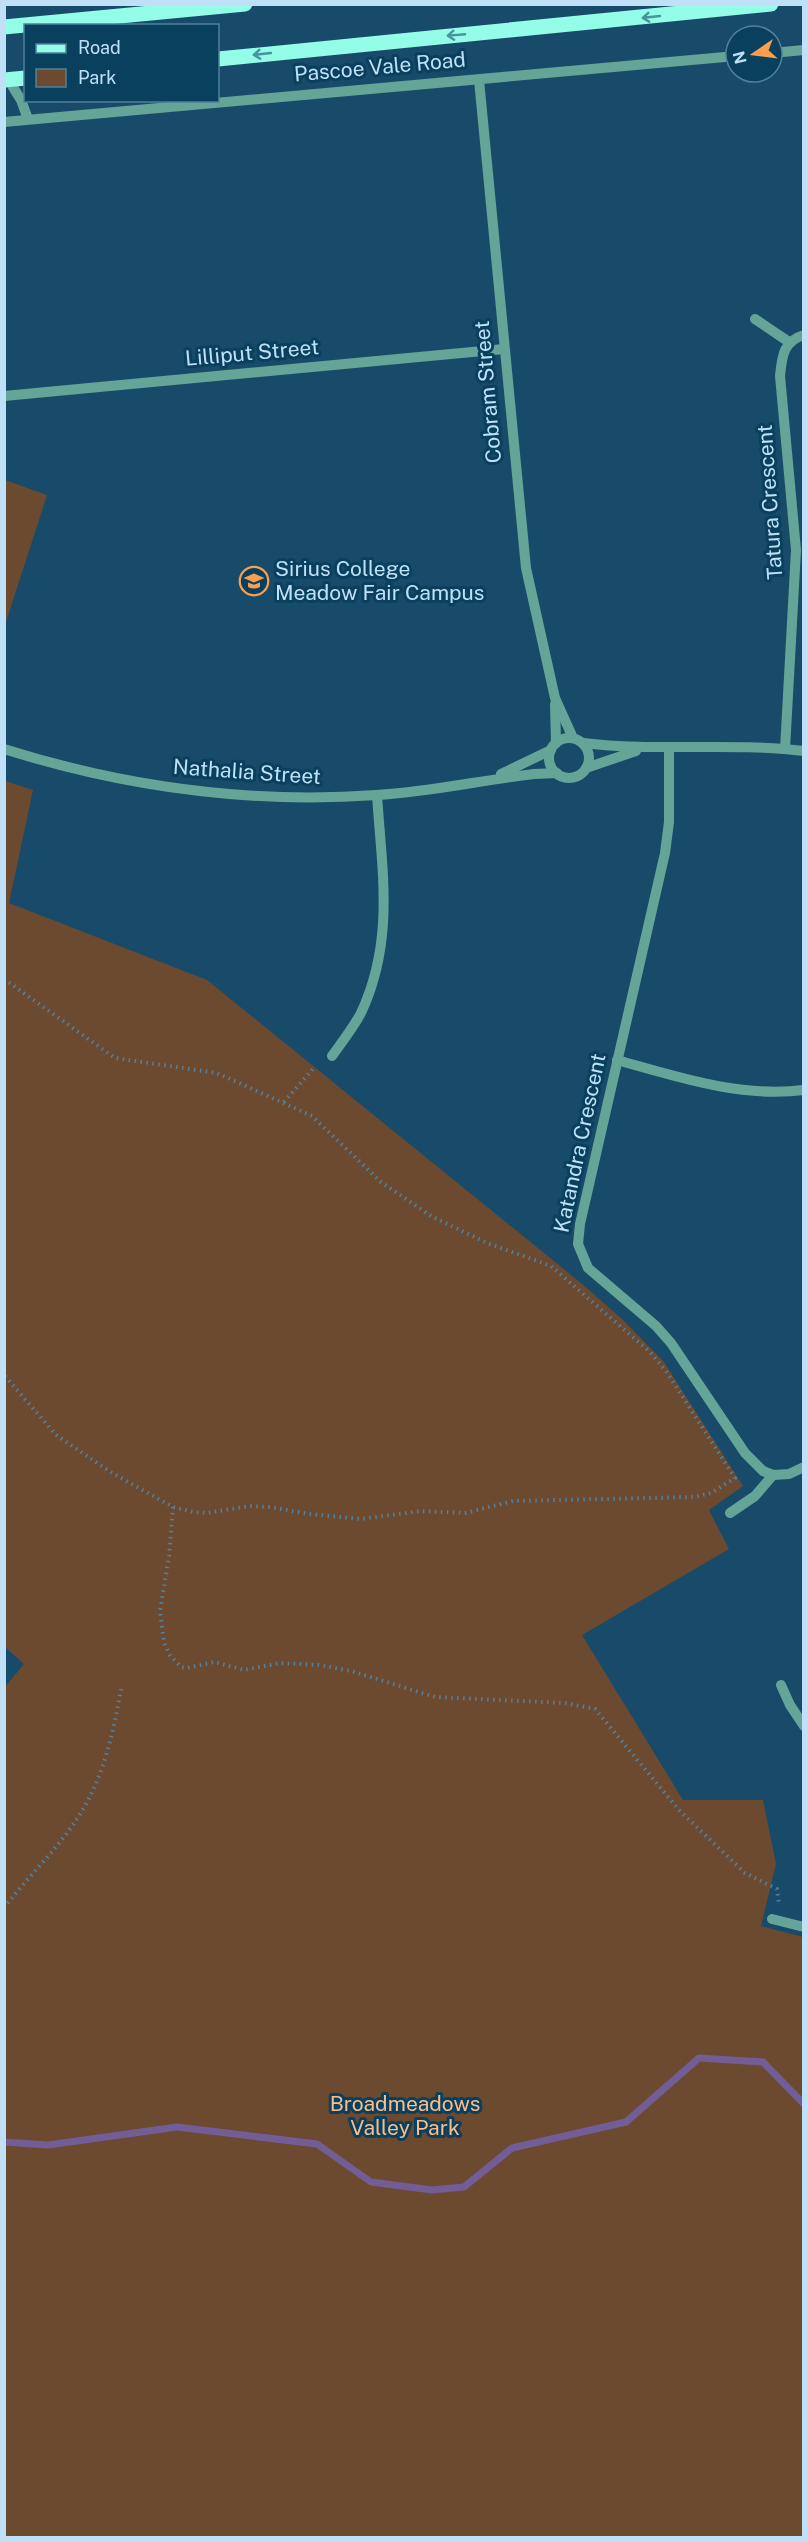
<svg xmlns="http://www.w3.org/2000/svg" width="808" height="2542" font-family="'Public Sans',sans-serif">
<rect width="100%" height="100%" fill="#184b6a"/>
<g fill="#6b4a30">
<path d="M5,480l42,15 -42,130 -1,-145z"/>
<path d="M5,781l28,9 -24,113 198,77 374,303 42,37 41,42 79,124 -34,24 20,39 -147,86 101,165h80l13,64 -15,62 42,11v600h-798l-1,-849 20,-24 -20,-18z"/>
</g>
<g fill="none" stroke-linecap="round" stroke-linejoin="round">
<path stroke="#725d97" stroke-width="7" d="M4,2142l44,3 129,-18 140,17 54,38 61,8 32,-3 48,-39 114,-26 73,-64 64,4 41,42"/>
<g stroke="#54809c" stroke-width="4" stroke-dasharray="1.5 4.5" stroke-linecap="butt">
<path d="M4,979l111,79 102,15 95,43 69,66 50,34 56,27 64,23 99,86 16,19 69,107 -24,15 -17,4 -181,4 -48,12 -44,-2 -60,8 -52,-5 -39,-7 -20,-1 -43,7 -14,-1 -20,-5 -61,-34 -56,-38 -52,-60"/>
<path d="M284,1102l29,-33"/>
<path d="M173,1507l-4,49 -9,55 4,32 6,12 11,12 6,1 27,-6 30,8 36,-7 39,2 32,6 84,26 130,6 30,6 84,101 66,63 32,16 2,16"/>
<path d="M4,1908c25,-33 57,-62 78,-97 22,-36 32,-81 39,-122"/>
</g>
<g stroke="#65a598" stroke-width="10">
<path d="M772,53l32,-3"/>
<path d="M8,79l13,21 7,19"/>
<path d="M479,80l47,488 29,130 18,40"/>
<path d="M4,122l732,-66"/>
<path d="M755,319l34,23"/>
<path d="M4,396l500,-47"/>
<path d="M555,704l1,39"/>
<circle cx="569" cy="758" r="20"/>
<path d="M583,743c73,9 147,-1 221,8"/>
<path d="M669,747v75l-4,31 -85,371 -2,20 10,24 68,58 15,17 74,110 18,18 10,4"/>
<path d="M4,749c121,38 247,55 373,46 53,-3 105,-15 157,-21l23,-1"/>
<path d="M785,749l11,-199 -16,-174c2,-19 3,-35 24,-41"/>
<path d="M586,768l50,-17"/>
<path d="M501,774l50,-24"/>
<path d="M332,1056c10,-14 21,-28 29,-43 34,-73 21,-141 16,-218"/>
<path d="M617,1060c61,17 123,38 187,30"/>
<path d="M730,1513l25,-17 18,-21 16,-1 15,-7"/>
<path d="M781,1685l9,20 14,21"/>
<path d="M772,1919l32,8"/>
</g>
<g stroke="#93fde8" stroke-width="15">
<path d="M4,27l241,-23"/>
<path d="M218,59l553,-55"/>
<path d="M4,80l22,-2"/>
</g>
</g>
<defs><path id="oneway-shaft" d="M-6 0H5M1.5-3L5.5 0L1.5 3" fill="none" stroke-width="1.6" stroke-linecap="round" stroke-linejoin="round" transform="scale(1.5)"/></defs>
<g stroke="#47959c">
<use href="#oneway-shaft" transform="translate(651 17) rotate(174)"/>
<use href="#oneway-shaft" transform="translate(456 35) rotate(175)"/>
<use href="#oneway-shaft" transform="translate(262 54) rotate(174)"/>
</g>
<defs>
<g id="school-ring" transform="scale(1.5)"><circle r="9.5" fill="#09405e" stroke="#fa9f4e" stroke-width="1.5"/><path d="M0-5L7-2L0 1L-7-2ZM-4 1L0 2.5L4 1V4Q0 6-4 4Z" fill="#fa9f4e"/></g>
</defs>
<g fill-rule="evenodd">
<use href="#school-ring" x="254" y="581"/>
</g>
<g text-anchor="middle" stroke-width="6" stroke-linejoin="round" paint-order="stroke">
<g font-size="21" fill="#c0e0f7" stroke="#09405e">
<text transform="translate(380 67) rotate(-5)" y="7">Pascoe Vale Road</text>
<text transform="translate(252 353) rotate(-5)" y="7">Lilliput Street</text>
<text transform="translate(488 392) rotate(-95)" y="7">Cobram Street</text>
<text transform="translate(770 502) rotate(-94)" y="7">Tatura Crescent</text>
<text transform="translate(247 772) rotate(4)" y="7">Nathalia Street</text>
<text transform="translate(580 1143) rotate(-78)" y="7">Katandra Crescent</text>
</g>
<g font-size="21" fill="#c0e0f7" stroke="#09405e" text-anchor="start">
<text x="275" y="576">Sirius College<tspan x="275" dy="24">Meadow Fair Campus</tspan></text>
</g>
<g font-size="21" fill="#fcbd8a" stroke="#09405e">
<text x="405" y="2111">Broadmeadows<tspan x="405" dy="24">Valley Park</tspan></text>
</g>
</g>
<rect width="808" height="2542" fill="none" stroke="#c0e0f7" stroke-width="12"/>
<rect x="24" y="24" width="195" height="78" fill="#09405e" stroke="#52809b" stroke-width="1.5"/>
<rect x="36" y="44" width="30" height="9" fill="#93fde8" stroke="#52809b" stroke-width="1.5"/>
<text x="78" y="54" font-size="18" fill="#c0e0f7">Road</text>
<rect x="36" y="69" width="30" height="18" fill="#6b4a30" stroke="#52809b" stroke-width="1.5"/>
<text x="78" y="84" font-size="18" fill="#c0e0f7">Park</text>
<g transform="translate(754 54) rotate(256)"><circle r="28" fill="#09405e" stroke="#52809b" stroke-width="1.5"/>
<path d="M0-4.5L10 22L0 15L-10 22Z" fill="#fa9f4e"/>
<text y="-9" font-size="16" font-weight="bold" text-anchor="middle" fill="#c0e0f7">N</text>
</g>
</svg>
